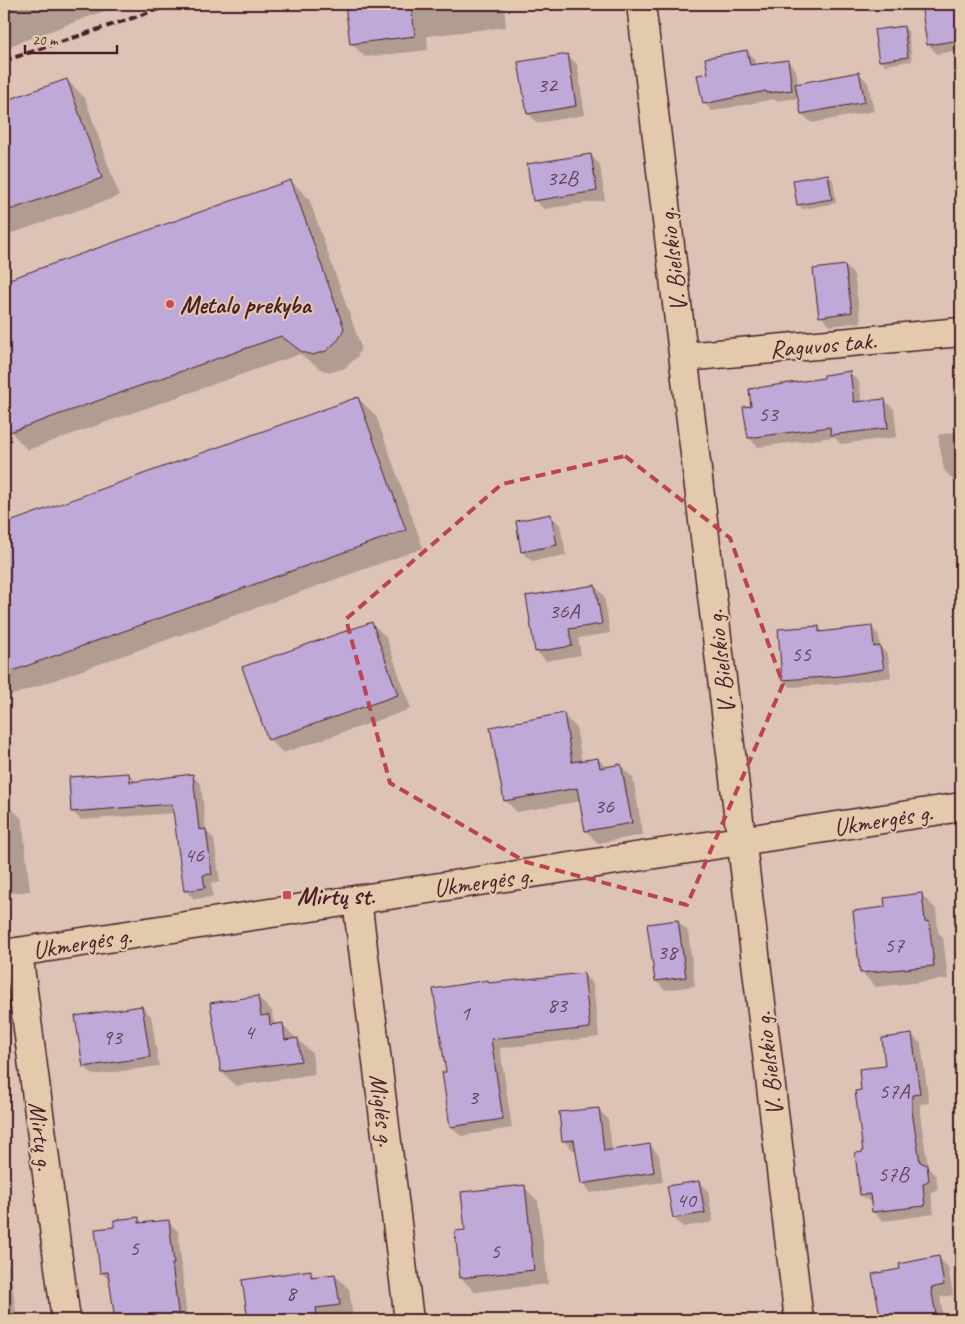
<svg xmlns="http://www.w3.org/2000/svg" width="965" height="1324" font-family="Caveat,sans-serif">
<rect width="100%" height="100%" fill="#dcc3b5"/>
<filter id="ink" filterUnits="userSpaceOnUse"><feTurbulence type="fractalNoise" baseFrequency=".02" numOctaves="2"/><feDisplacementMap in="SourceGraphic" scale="10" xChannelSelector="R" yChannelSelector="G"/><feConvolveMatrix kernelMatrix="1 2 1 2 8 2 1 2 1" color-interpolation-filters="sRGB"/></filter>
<g filter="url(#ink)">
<g fill="#0003">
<path d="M4,4h119l-119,44z"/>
<path d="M346,4h158l2,23 -79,9 1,14 -63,7 -14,-14z"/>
<path d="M922,4h39v46l-24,4 -9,-10z"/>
<path d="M903,27l5,4 4,30 -27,4 -5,-4z"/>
<path d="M747,51l8,8 1,7 32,-5 8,9 2,15 61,-12 9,10 6,28 -62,12 -10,-9 -3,-16 -23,3 -2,-2 -62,12 -8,-8 5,-29z"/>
<path d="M567,55l10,9 8,51 -48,8 -9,-10z"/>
<path d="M67,80l18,18 34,98 -115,40v-134z"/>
<path d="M591,155l9,10 5,35 -61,9 -10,-9z"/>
<path d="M828,175l5,5 3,23 -33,6 -5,-5z"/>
<path d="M291,181l18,18 52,148 -4,10 -12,11 -13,4 -10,-2 -22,-16 -273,96 -20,-23 -3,2v-147z"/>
<path d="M845,266l9,9 7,47 -31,4 -9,-10z"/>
<path d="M850,373l9,9 3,21 22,-3 10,9 3,28 -56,7 -7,-7 -76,10 -9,-9 76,-59z"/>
<path d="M358,398l18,18 47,132 -419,150v-173z"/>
<path d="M961,431v51l-5,1 -12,-13 -6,-35z"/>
<path d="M551,516l9,9 6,30 -34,6 -10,-9z"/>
<path d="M595,586l9,10 6,37 -32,5 3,17 -35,6 -10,-10z"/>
<path d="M372,623l14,14 25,72 -128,44 -14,-14z"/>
<path d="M818,627l6,5 47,-5 8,8 1,12 8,8 3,22 -42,6 -58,4 -8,-7z"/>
<path d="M563,715l13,12 6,35 16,-3 9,9 14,-2 12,12 10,57 -45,8 -12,-12 -5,-30 -64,11 -12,-12z"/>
<path d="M129,774l8,8 55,-6 9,8 5,47 8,8 6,43 -9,1 2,14 -19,2 -9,-9 -11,-77 -93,7 -9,-9z"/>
<path d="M12,809l10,10 8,72 -26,3v-84z"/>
<path d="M922,895l14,14 2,23 5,5 5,42 -72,8 -14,-14 24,-65z"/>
<path d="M678,922l10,9 7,55 -30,4 -9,-9z"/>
<path d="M583,974l10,10 6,53 -99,11 12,80 -51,8 -10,-10 37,-144 3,2z"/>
<path d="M257,997l15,14 1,10 4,4h5l30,28 3,21 -79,12 -14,-14z"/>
<path d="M142,1007l9,9 8,50 -66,9 -9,-9z"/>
<path d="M912,1035l9,9 8,59 -9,1 1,17 7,47 8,8 2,13 -7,4 3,21 -51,7 -10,-9 -1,-8 -10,-9 2,-42 -1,-62 24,-24z"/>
<path d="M599,1110l9,9 4,32 38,-6 9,10 4,27 -72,11 -9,-10 -6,-33h-3l-10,-10z"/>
<path d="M4,1152l3,21 -3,1z"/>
<path d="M699,1182l9,9 5,31 -30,5 -9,-9z"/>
<path d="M524,1187l14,14 10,83 -73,8 -14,-14 5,-47z"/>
<path d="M138,1219l6,5 24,-2 10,9 9,89h-71l-5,-38 -10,-10 15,-44z"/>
<path d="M939,1258l9,9 5,28 -13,2 4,23h-62l-8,-45 28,-5z"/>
<path d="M4,1260l6,6 7,54h-13z"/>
<path d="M310,1272l6,6 19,-3 14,14 4,30 -103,1 -6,-39z"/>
</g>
<g fill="#bea9d8" stroke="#4a1f2b">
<path d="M345,4h66l4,32 -65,8z"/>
<path d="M921,4h35l5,36 -34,5z"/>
<path d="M904,26l4,31 -29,4 -5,-31z"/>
<path d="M747,50l3,15 38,-5 4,30 -25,3 -1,-2 -63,13 -6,-29 11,-2 -3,-15z"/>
<path d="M568,54l8,52 -49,8 -9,-52z"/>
<path d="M859,72l6,30 -64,12 -6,-30z"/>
<path d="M67,79l35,99 -98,34v-111z"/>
<path d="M591,154l6,37 -64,10 -6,-37z"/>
<path d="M828,174l4,25 -35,6 -4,-25z"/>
<path d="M291,180l53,148 -5,11 -13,12 -13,4 -11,-3 -21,-16 -277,98v-153z"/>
<path d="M845,265l7,47 -33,5 -6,-48z"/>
<path d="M850,371l4,31 31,-3 3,29 -57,7 -1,-8 -82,11 -5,-31 8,-1 -2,-17 75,-11v-3z"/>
<path d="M358,397l48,133 -402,144v-150z"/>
<path d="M551,514l6,31 -36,7 -5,-31z"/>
<path d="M595,585l7,39 -33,5 3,17 -37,6 -9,-56z"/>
<path d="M372,622l26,73 -130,45 -26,-73z"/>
<path d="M819,626v6l53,-6 2,21 6,-1 4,23 -43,7 -59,4 -4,-51z"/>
<path d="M564,713l8,49 26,-4 2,10 21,-4 11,59 -47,8 -8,-43 -73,13 -14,-74z"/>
<path d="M129,773l1,9 63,-8 6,56 7,-1 6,45 -9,1 2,13 -21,3 -12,-87 -101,8 -2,-35z"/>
<path d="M922,893l3,29 4,-1 5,45 -74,7 -7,-62 32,-4 -1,-9z"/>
<path d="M678,920l8,57 -31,4 -8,-57z"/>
<path d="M584,973l6,55 -99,11 12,80 -53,8 -8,-55h4l-13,-83 55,-9 1,3z"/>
<path d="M258,996l3,20 8,-1 1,10 13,-2 2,17 13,-2 3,23 -80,11 -11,-69z"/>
<path d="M142,1006l8,51 -67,10 -8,-51z"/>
<path d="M912,1034l8,60 -8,1v16l8,51 7,3 2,15 -6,4 2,22 -53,6 -2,-18 -10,1 -5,-42 8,-1 -8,-61 6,-1 -2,-21 26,-3 -3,-28z"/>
<path d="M599,1108l5,43 46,-7 4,28 -73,12 -7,-44 -12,1 -3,-29z"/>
<path d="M699,1181l6,32 -32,5 -6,-32z"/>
<path d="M525,1185l9,85 -74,8 -5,-47 10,-1 -4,-38z"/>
<path d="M139,1217v6l30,-3 5,44h-2l7,56h-64l-7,-48 -8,1 -5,-44 19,-2v-7z"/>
<path d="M939,1256l5,29 -13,3 6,32h-56l-9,-46 28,-5 -1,-5z"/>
<path d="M311,1270v7l24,-3 5,31 -24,3 2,12h-70l-6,-40z"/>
</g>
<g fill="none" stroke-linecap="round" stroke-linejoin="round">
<g stroke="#4a1f2b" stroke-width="31">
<g id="minor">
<path d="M641,4l158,1316"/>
<path d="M684,357l277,-25"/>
<path d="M357,900l52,420"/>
<path d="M18,952l48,368"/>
<path d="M4,954l957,-147"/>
</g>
</g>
<use href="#minor" stroke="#e4caac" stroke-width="28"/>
<path stroke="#4a1f2b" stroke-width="4" stroke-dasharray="8 4" stroke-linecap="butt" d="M4,61l170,-57"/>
</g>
</g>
<path fill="none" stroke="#bd4354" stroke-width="4" stroke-dasharray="10 6" stroke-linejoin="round" d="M625,456l105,82 53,146 -96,221 -161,-43 -136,-79 -44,-164 156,-135z"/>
<g fill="#d1495b" stroke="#e4caac" stroke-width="2">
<circle cx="170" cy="304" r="5"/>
<rect x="282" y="890" width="10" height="10" rx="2.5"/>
</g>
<g text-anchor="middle" stroke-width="4" stroke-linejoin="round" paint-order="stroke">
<g font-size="22" fill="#674256">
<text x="547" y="92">32</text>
<text x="562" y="185">32B</text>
<text x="768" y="421">53</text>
<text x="564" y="618">36A</text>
<text x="801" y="661">55</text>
<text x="604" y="813">36</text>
<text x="194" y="862">46</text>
<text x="894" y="952">57</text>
<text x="667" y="959">38</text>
<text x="557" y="1012">83</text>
<text x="465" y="1020">1</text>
<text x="249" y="1039">4</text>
<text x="112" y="1044">93</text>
<text x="894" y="1098">57A</text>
<text x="473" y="1104">3</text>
<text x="893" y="1181">57B</text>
<text x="686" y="1207">40</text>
<text x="134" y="1255">5</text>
<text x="495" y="1258">5</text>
<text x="291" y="1300">8</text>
</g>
<g font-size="25" fill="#4a1f2b" stroke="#e4caac">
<text transform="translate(672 260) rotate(-97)" y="9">V. Bielskio g.</text>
<text transform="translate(823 344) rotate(-5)" y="9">Raguvos tak.</text>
<text transform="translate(720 662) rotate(-97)" y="9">V. Bielskio g.</text>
<text transform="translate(883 819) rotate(-9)" y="9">Ukmergės g.</text>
<text transform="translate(483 881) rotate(-8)" y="9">Ukmergės g.</text>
<text transform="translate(82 942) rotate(-9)" y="9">Ukmergės g.</text>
<text transform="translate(768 1064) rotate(-97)" y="9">V. Bielskio g.</text>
<text transform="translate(383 1110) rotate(83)" y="9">Miglės g.</text>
<text transform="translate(42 1136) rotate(83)" y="9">Mirtų g.</text>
</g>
<g font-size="25" font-weight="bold" fill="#4a1f2b" stroke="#e4caac" text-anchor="start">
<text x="180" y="313">Metalo prekyba</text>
<text x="297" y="904">Mirtų st.</text>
</g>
</g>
<rect width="965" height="1324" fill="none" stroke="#e4caac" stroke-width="20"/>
<rect x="10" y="10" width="945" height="1304" fill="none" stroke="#4a1f2b" stroke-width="2" filter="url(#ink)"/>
<path d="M25 45v8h92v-8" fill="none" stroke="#4a1f2b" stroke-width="2.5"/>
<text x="32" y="45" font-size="15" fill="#4a1f2b" stroke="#e4caac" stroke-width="4" paint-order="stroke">20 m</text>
</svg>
